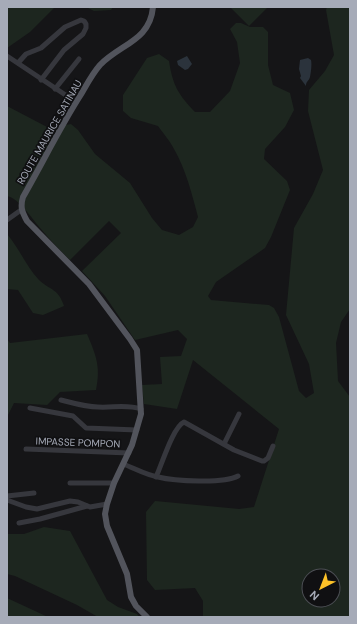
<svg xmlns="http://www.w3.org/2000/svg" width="357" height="624" font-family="'DM Sans',sans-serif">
<rect width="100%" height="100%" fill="#151517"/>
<g fill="#1d261f" fill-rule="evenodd">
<path d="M7,7h48l-25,25 -23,16z"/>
<path d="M86,7h27l-2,3 -17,1z"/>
<path d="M230,7h38l-19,19z"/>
<path d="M327,7h23v302l-9,13 -5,21 2,38 12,16v220h-147v-16l-8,-13 -40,2 -8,-10 -1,-68 9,-11 84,8 15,-2 25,-78 -86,-69 -16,49 -33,-5 -2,-19 20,-1 -2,-27 21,-1 6,-17 -9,-9 -43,10 -30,-44 -23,-25 39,-38 -12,-12 -39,39c-10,-10 -20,-20 -29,-31 -9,-10 -21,-30 -34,-33v-90l42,22 22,-4 7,6 17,24 35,29 22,35 10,12 17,5 14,-8 5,-10c-6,-23 -12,-47 -24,-68 -4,-8 -11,-16 -16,-23l-27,-8 -8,-7v-16l24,-37 12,-4 10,7c4,25 9,33 26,51h15l20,-21 10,-28 -3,-21 -7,-13 6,-6h5l9,4h13l5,5v33l5,20 17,8 4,17 -9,17 -20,22 -1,10 23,22 3,9 -19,47 -6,11 -49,34 -8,14 3,4 58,5 5,3 5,9 20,74 7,7 8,-5 -5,-29 -23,-49 8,-87 19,-34 10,-24 -15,-59 1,-21 16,-19 9,-16 -8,-45zM309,576h24v24h-24z"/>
<path d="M7,234c12,14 19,32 32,46 12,11 19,8 25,26l-21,9 -10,-2 -15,-23 -11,-1z"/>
<path d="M87,334c9,21 14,33 9,56l-36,2 -13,13 -33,-2 -7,14v-78l3,4z"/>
<path d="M44,527l26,4 37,69 11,7 19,7 2,3h-41l-21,-12 -62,-29 -8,-2v-40h17z"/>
<path d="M7,598l41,19h-41z"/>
</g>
<g fill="#2b333c">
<path d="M187,56l5,8 -4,5 -3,1 -7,-5 -1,-4z"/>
<path d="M308,58l3,2c1,4 0,12 -1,17 -1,4 -4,4 -4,9l-6,-8 1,-2 -2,-7 1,-9z"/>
</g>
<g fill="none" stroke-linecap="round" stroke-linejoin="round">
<g stroke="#36373d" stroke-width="5">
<path d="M7,56l69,46"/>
<path d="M18,63l8,-9 15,-6 24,-21 16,-7 3,1 2,3v4l-3,6 -19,16 -23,30"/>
<path d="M55,89l24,-30"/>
<path d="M7,220l14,-10"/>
<path d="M61,400c12,3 24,7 37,7 15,1 28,-3 43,2"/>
<path d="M30,408l43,8 13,12 51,2"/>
<path d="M224,444l15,-30"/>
<path d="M26,449l103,4"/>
<path d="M123,464c11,4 23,11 35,13 16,4 66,7 80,-1"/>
<path d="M156,477c6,-13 17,-50 28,-55l50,28 28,11h2l4,-3 5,-12"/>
<path d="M70,483h44"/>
<path d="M7,496l27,-3"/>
<path d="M7,500l19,7 11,2 33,-8 8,1 12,5 17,-3"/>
<path d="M19,523l21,-4 47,-13"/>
</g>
<path stroke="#52545c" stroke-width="6" d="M147,617l-11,-11 -5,-9 -4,-23 -20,-48 -2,-12 2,-10 7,-21 18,-38 9,-31 -4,-64 -7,-11 -41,-55 -62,-63c-5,-9 -7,-14 -4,-24 19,-33 36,-68 57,-101 6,-10 12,-22 20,-31 20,-21 50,-24 53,-58"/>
</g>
<g text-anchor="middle" stroke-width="3.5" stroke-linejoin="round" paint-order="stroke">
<g font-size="10" fill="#a6abb8" stroke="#101012">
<text transform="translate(49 132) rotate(-60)" y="4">ROUTE MAURICE SATINAU</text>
<text transform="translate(78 442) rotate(2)" y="4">IMPASSE POMPON</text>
</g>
</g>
<rect width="357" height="624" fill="none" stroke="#a6abb8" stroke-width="16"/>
<g transform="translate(321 588) rotate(222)"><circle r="19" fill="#101012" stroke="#4c4e54"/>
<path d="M0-3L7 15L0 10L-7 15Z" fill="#fdc128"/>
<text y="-6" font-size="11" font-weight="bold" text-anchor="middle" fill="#a6abb8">N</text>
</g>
</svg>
